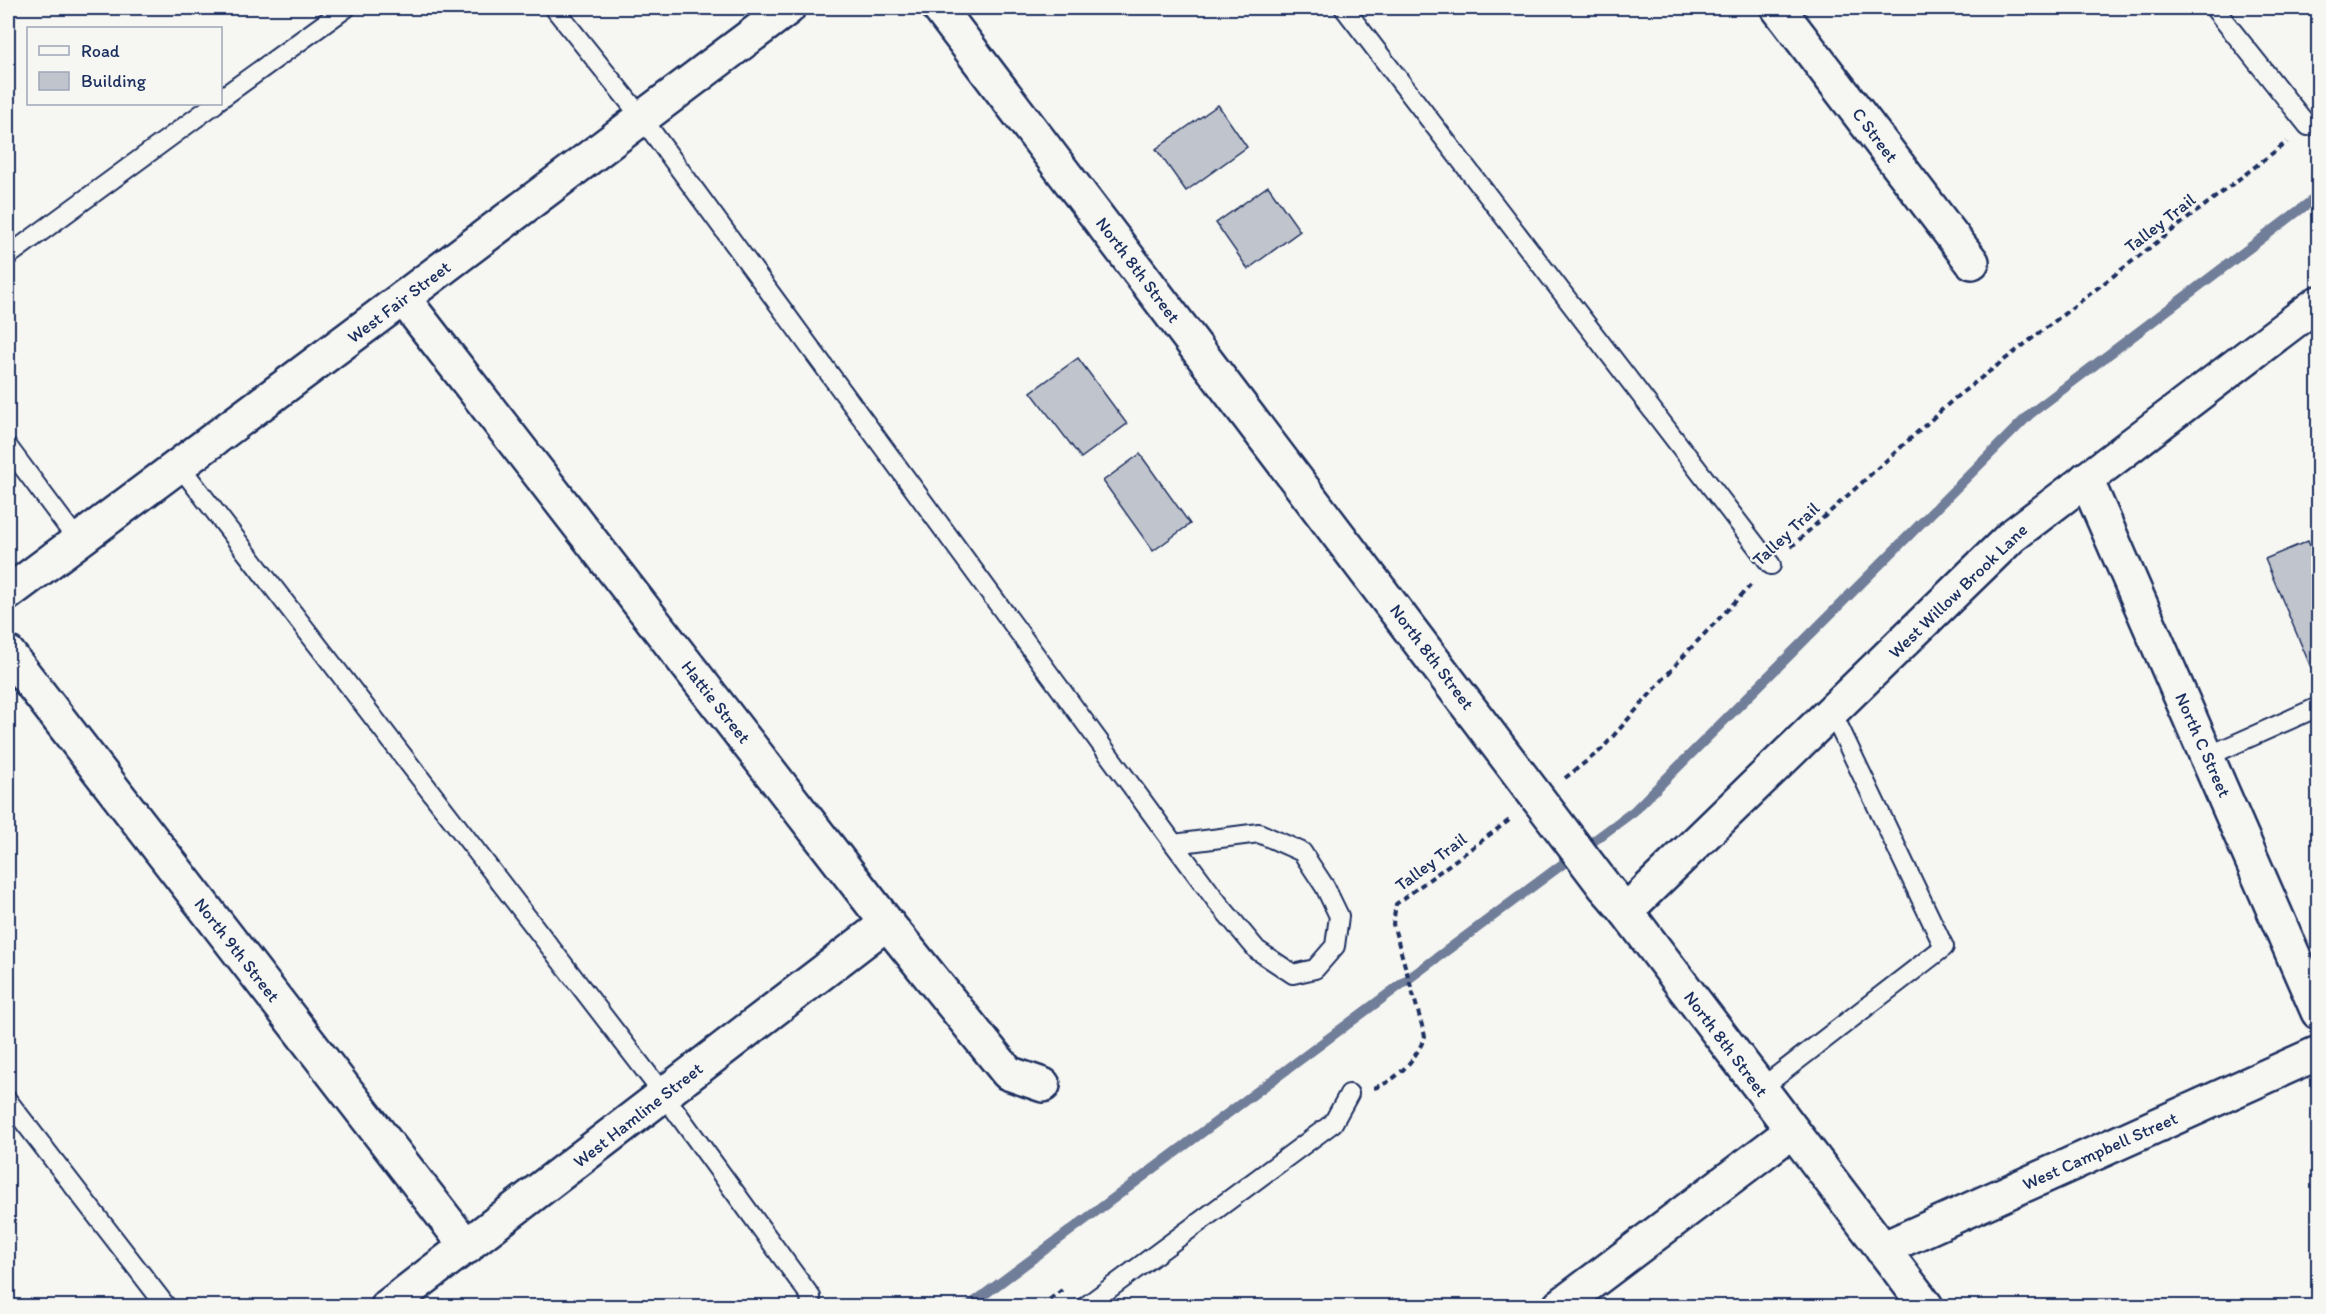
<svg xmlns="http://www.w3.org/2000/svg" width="2326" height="1314" font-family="Itim,sans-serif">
<rect width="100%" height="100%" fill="#f6f6f2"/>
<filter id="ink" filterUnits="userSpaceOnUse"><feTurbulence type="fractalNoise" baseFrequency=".0167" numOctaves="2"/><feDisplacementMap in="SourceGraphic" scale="12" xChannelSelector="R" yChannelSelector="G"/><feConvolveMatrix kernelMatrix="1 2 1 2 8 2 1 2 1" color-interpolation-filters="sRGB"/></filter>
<g filter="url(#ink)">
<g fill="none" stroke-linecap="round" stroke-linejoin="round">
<path stroke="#717e99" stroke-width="10" d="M969,1306l665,-495 396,-397 288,-218"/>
</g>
<g fill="#c0c4cd" stroke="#1b2f5e" stroke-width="1.5">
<path d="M1218,105l29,42 -61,44 -30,-42z"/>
<path d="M1268,186l32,45 -52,38 -32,-46z"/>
<path d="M1078,358l49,66 -46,34 -50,-66z"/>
<path d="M1140,454l50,70 -37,27 -50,-70z"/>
<path d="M2308,541l10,25v101l-6,3 -47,-111z"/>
</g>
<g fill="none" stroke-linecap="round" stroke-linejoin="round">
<g stroke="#1b2f5e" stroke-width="22">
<g id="service">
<path d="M554,8l88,110 532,726 44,59 39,47 36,24 22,-5 20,-23 4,-30 -14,-29 -23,-35 -43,-19 -85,11"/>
<path d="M1344,8l427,557"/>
<path d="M2214,8l94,118"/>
<path d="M220,99l126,-91"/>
<path d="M8,256l207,-152"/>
<path d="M8,447l70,94"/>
<path d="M179,465l485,630 147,202 -1,9"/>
<path d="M2208,756l110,-49"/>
<path d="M1760,1089l184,-142 -112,-235"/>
<path d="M8,1101l158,205"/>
<path d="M1086,1306l247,-183 16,-29"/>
</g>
</g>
<g stroke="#1b2f5e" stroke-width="38">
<g id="minor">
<path d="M1778,8l194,254"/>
<path d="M403,298l484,625 121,150 35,12"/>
<path d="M2086,479l232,533"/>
<path d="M8,593l395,-295 385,-290"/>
<path d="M8,653l459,594"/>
<path d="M1626,911l386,-375 306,-233"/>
<path d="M1882,1249l436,-196"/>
<path d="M388,1306l499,-383"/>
</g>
</g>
<g stroke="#1b2f5e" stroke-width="38">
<g id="tertiary">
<path d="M939,8l666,879 21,24 300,395"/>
<path d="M1560,1306l232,-175"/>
</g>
</g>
<g stroke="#1b2f5e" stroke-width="4" stroke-dasharray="6 4.5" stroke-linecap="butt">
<path d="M1791,547l164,-149 332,-256"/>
<path d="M1565,778l36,-28 88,-100 64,-67"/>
<path d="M1374,1088c23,-7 43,-30 51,-52l-32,-112 3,-20 115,-85"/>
<path d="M1041,1306l21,-16"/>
</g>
<use href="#service" stroke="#f6f6f2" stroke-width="18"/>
<use href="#minor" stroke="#f6f6f2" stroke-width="33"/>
<use href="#tertiary" stroke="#f6f6f2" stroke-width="33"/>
</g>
</g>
<g text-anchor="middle" stroke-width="4.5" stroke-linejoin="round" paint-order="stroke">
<g font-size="18" fill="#1b2f5e" stroke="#f6f6f2">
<text transform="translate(1875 135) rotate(53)" y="6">C Street</text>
<text transform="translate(2160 223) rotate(-38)" y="6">Talley Trail</text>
<text transform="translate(1138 270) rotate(53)" y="6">North 8th Street</text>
<text transform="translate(399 302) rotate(-37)" y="6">West Fair Street</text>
<text transform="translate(1786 534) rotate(-43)" y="6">Talley Trail</text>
<text transform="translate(1958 591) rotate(-44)" y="6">West Willow Brook Lane</text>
<text transform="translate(1432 657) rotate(53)" y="6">North 8th Street</text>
<text transform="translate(716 702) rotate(52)" y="6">Hattie Street</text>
<text transform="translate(2203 745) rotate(66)" y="6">North C Street</text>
<text transform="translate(1431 862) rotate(-37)" y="6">Talley Trail</text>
<text transform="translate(237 950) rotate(52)" y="6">North 9th Street</text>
<text transform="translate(1726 1044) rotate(53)" y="6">North 8th Street</text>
<text transform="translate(638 1115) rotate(-38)" y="6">West Hamline Street</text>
<text transform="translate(2100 1151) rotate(-24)" y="6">West Campbell Street</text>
</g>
</g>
<rect width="2326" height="1314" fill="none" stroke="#f6f6f2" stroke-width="30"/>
<rect x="15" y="15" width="2296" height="1284" fill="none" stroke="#1b2f5e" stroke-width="2" filter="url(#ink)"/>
<rect x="27" y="27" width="195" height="78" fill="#f6f6f2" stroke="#9ea6b7" stroke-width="1.5"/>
<rect x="39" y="46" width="30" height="9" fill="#f6f6f2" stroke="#9ea6b7" stroke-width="1.5"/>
<text x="81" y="57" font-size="18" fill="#1b2f5e">Road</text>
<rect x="39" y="72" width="30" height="18" fill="#c0c4cd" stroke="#9ea6b7" stroke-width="1.5"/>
<text x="81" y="87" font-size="18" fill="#1b2f5e">Building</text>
</svg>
